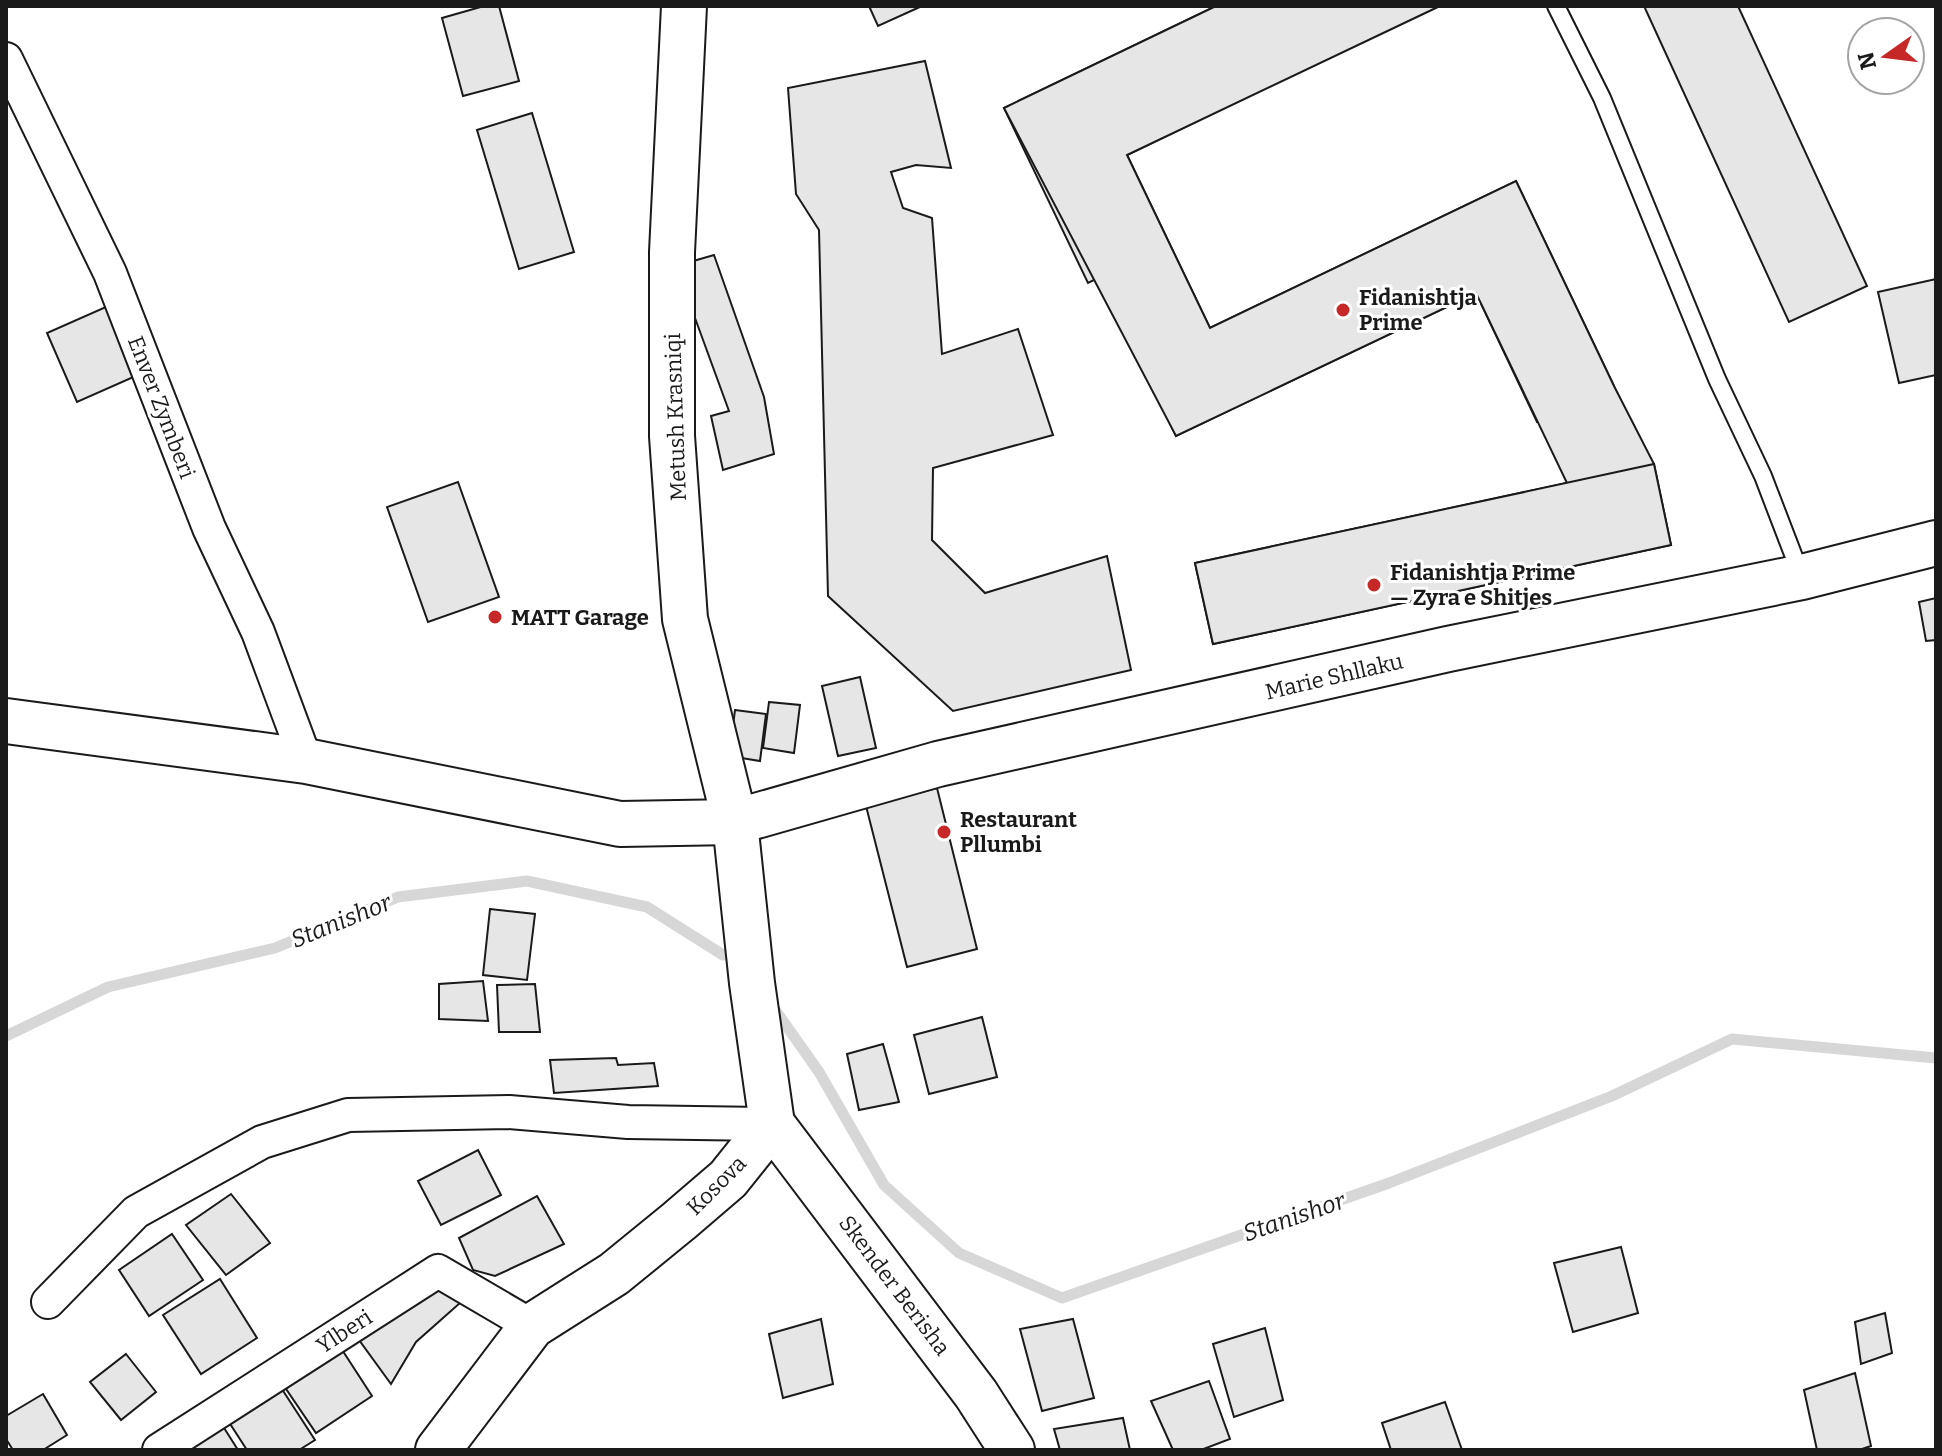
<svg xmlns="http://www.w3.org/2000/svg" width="1942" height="1456" font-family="Bitter,serif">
<rect width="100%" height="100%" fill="#fff"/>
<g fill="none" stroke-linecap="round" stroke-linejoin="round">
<g stroke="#d7d7d7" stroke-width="11">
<path d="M771,1004l48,68 65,113 75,68 103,45 327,-115 223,-87 120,-57 204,19"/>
<path d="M6,1036l102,-49 167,-39 123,-51 129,-16 120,26 76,48"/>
</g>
</g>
<g fill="#e6e6e6" stroke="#1a1a1a" stroke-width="2">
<path d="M484,6h15l20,75 -56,15 -21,-78z"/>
<path d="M869,6h53l-44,20z"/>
<path d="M1216,6h28l36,75 -153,74 83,173 306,-147 98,205 -77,36 -61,-129 -300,143 -76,-159 -12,6 -84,-175z"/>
<path d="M1216,6h224l-313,149 83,173 306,-147 98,205 40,78 17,81 -458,99 -18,-81 372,-80 -91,-190 -300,143 -172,-328z"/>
<path d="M1644,6h94l129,280 -78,36z"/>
<path d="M925,61l26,107 -35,-3 -25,7 12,36 29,10 10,136 76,-25 35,106 -120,33 -1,72 53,53 122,-37 24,114 -178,41 -125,-115 -9,-366 -23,-36 -8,-106z"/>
<path d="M532,113l42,139 -55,17 -42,-139z"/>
<path d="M714,255l50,142 10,57 -51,16 -12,-54 18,-5 -53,-145z"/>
<path d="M1936,279v96l-37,8 -21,-91z"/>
<path d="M108,306l30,69 -61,27 -30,-69z"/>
<path d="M1654,464l17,81 -458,99 -18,-81z"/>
<path d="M458,482l41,115 -71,25 -41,-115z"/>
<path d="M1936,598v42l-10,1 -7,-39z"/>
<path d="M860,677l16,71 -38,8 -16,-70z"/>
<path d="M769,702l31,3 -6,48 -31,-5z"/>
<path d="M735,710l31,4 -6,47 -31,-5z"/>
<path d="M937,788l40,161 -70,18 -41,-161z"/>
<path d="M490,909l45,5 -8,66 -44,-5z"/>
<path d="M483,981l5,40 -49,-2v-35z"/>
<path d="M535,984l5,48h-41l-2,-47z"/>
<path d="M982,1017l15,60 -68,17 -15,-59z"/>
<path d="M883,1044l16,58 -40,8 -12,-56z"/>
<path d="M616,1058l2,7 36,-2 4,23 -104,7 -4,-33z"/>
<path d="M478,1150l23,45 -60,30 -23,-44z"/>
<path d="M231,1194l39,49 -44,32 -40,-50z"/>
<path d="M537,1196l27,48 -69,32 -22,-6 -14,-32z"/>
<path d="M172,1234l31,46 -54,36 -30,-46z"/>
<path d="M1621,1247l17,66 -65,19 -19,-69z"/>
<path d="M220,1279l37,59 -56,36 -38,-59z"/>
<path d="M448,1282l21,13 -53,47 -25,42 -37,-51z"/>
<path d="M1885,1313l7,40 -31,11 -6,-42z"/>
<path d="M821,1319l12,65 -50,14 -14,-64z"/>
<path d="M1073,1319l21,79 -52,13 -22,-82z"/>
<path d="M1265,1328l18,72 -49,17 -21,-73z"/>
<path d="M337,1342l35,54 -56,37 -36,-53z"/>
<path d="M126,1354l30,38 -35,28 -31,-38z"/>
<path d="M1855,1373l16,73 -12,4h-42l-13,-60z"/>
<path d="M1209,1381l21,58 -29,11h-28l-22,-49z"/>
<path d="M278,1383l37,57 -16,10h-52l-22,-34z"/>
<path d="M43,1394l24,41 -24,15h-30l-7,-11v-23z"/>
<path d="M1445,1402l17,48h-71l-9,-27z"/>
<path d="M1123,1418l7,32h-70l-6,-21z"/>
<path d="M219,1420l19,30h-58z"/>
</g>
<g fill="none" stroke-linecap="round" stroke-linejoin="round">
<g stroke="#1a1a1a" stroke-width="20">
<path id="lane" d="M1556,6l46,92 115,281 46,97 38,99"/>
</g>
<g stroke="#1a1a1a" stroke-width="36">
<g id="street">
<path d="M6,59l104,214 99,255 49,104 48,129"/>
<path d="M48,1302l88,-90 126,-70 86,-27 161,-3 119,10 144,2"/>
<path d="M159,1450l279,-179 94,55"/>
</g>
</g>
<g stroke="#1a1a1a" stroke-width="48">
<g id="secondary">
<path d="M6,721l300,40 314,63 115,-2 203,-58 510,-115 354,-72 134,-34"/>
<path d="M772,1124l204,270 36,56"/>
<path d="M438,1450l94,-124 82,-52 65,-53 49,-42 44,-55 -20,-141 -17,-161 -50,-203 -13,-183v-184l12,-246"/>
</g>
</g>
<use href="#lane" stroke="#fff" stroke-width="16"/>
<use href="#street" stroke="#fff" stroke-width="32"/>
<use href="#secondary" stroke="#fff" stroke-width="44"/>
</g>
<g fill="#c62828" stroke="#fff" stroke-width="3">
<circle cx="1343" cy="310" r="8"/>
<circle cx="1374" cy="585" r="8"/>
<circle cx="495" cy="617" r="8"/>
<circle cx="944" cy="832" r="8"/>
</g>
<g text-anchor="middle" stroke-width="6" stroke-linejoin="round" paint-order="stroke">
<g font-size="22" font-weight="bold" fill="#1a1a1a" stroke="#fff" text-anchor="start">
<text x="1359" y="305">Fidanishtja<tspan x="1359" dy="25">Prime</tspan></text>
<text x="1390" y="580">Fidanishtja Prime<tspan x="1390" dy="25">— Zyra e Shitjes</tspan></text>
<text x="511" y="625">MATT Garage</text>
<text x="960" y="827">Restaurant<tspan x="960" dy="25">Pllumbi</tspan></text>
</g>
<g font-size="22" fill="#1a1a1a" stroke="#fff">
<text transform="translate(162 407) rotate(69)" y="8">Enver Zymberi</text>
<text transform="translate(675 417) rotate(-92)" y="8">Metush Krasniqi</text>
<text transform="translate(1334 676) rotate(-13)" y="8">Marie Shllaku</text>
<text transform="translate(716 1185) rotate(-45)" y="8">Kosova</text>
<text transform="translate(895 1285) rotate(53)" y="8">Skender Berisha</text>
<text transform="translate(344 1331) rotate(-33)" y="8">Ylberi</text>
</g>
<g font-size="24" font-style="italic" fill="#1a1a1a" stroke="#fff">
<text transform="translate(341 921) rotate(-22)" y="8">Stanishor</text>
<text transform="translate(1294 1217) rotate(-19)" y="8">Stanishor</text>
</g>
</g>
<rect width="1942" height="1456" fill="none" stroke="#1a1a1a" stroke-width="16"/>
<g transform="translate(1886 56) rotate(256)"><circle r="38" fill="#ffffff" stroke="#a3a3a3" stroke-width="2"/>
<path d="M0-6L14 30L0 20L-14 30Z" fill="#c62828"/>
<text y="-12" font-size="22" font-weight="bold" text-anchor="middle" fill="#1a1a1a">N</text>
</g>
</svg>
